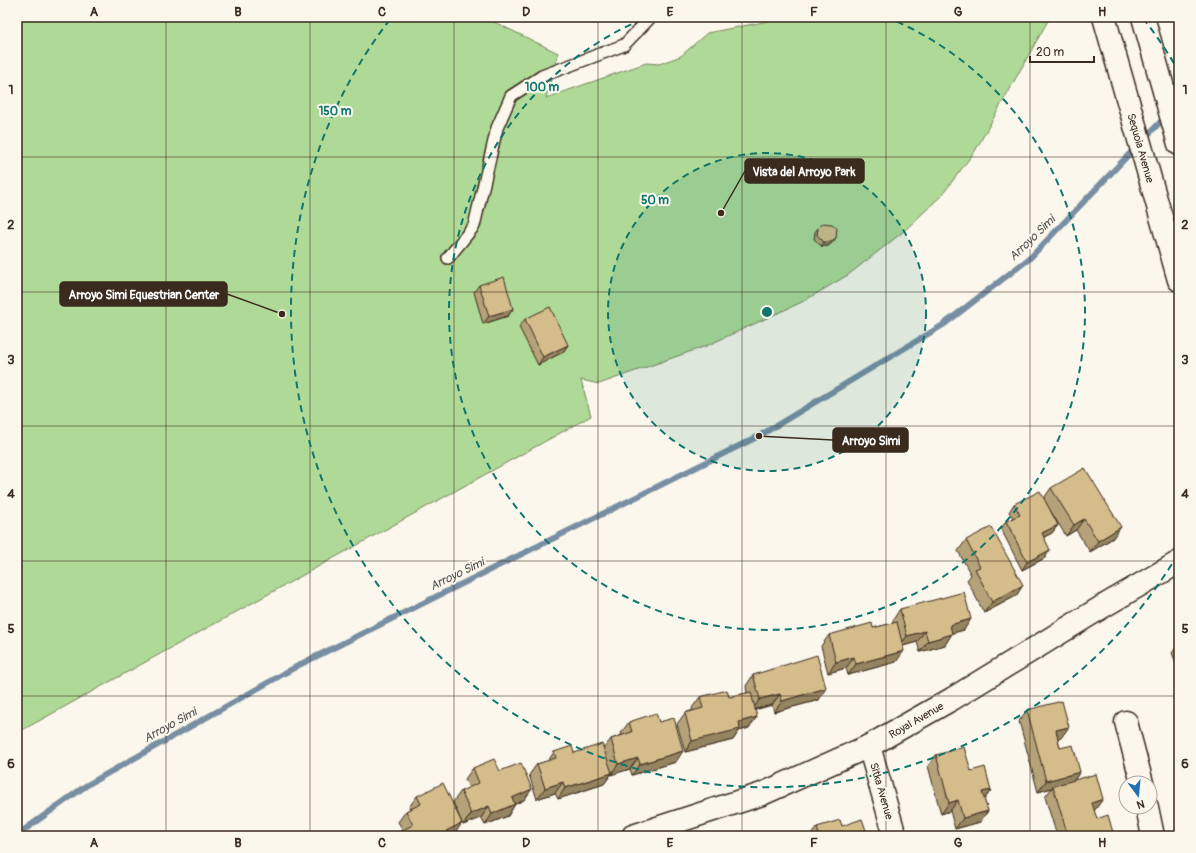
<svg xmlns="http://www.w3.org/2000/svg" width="1196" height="853" font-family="Pangolin,sans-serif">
<rect width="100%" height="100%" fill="#fbf7ec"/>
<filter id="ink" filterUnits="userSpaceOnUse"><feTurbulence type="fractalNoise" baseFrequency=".025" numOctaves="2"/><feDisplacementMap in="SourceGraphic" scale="8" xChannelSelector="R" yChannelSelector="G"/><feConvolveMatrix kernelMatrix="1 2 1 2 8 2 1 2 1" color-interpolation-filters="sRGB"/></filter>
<g filter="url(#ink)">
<path fill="#afd997" stroke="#75825a" d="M17,17h467l74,36 -12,45 100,-35 13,1 22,-8 26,-23 82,-16h261l-75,134 -33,44 -39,37 -55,43 -46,27 -96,44 -107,38 -18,-4 10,36 -574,317z"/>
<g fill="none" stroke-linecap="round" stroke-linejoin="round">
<g stroke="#788ea3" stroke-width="6">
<path d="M1143,140l23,-24"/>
<path d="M17,835l70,-50 214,-121 458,-228 184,-111 87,-67 107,-112"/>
</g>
<g stroke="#3b2a1e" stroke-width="14">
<path id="lane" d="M448,258l26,-32 23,-98 14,-32 31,-20 82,-31 27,-28"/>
</g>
<g stroke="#3b2a1e" stroke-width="25">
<g id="street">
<path d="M1126,722l16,61"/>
<path d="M869,746l26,90"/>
<path d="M1147,807l6,29"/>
</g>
</g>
<g stroke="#3b2a1e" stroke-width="25">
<g id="secondary">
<path d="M1104,17l75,263"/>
<path d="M1143,17l36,127"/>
<path d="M633,836l129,-42 107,-48 83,-47 150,-92 77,-45"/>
</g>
</g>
<use href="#lane" stroke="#fbf7ec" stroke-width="11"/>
<use href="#street" stroke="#fbf7ec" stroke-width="22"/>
<use href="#secondary" stroke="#fbf7ec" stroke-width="22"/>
</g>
<g fill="#b6a278" stroke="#3b2a1e">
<path d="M818,228l15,14 -5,4h-7l-7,-7 1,-7z"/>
<path d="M479,285l34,24 -5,7 -25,8 -9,-32z"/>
<path d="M525,319l43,26 -5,7 -25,13 -19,-38z"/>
<path d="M1051,488l62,50 -23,14 -14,-22 -10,6 -16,-26 8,15 -6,8 -8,4 1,21 -23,12 -21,-41 5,-8 7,-3 -4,-6 5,-8 30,-6z"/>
<path d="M966,540l57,45 -7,11 -32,17 -17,-33 4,-5 -13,-24z"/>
<path d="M900,609l64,21 -12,3 -7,12 -25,7 -3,-10 -14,4 -7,16 -48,13 -2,-7 -18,5 -7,-27 8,-11 44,-7 20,-5v-3z"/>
<path d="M1179,643v27l-7,-17z"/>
<path d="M753,675l66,25 -45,12 -2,-7 -17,5 -6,18 -10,3 -6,9 -48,12 -8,-28 8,-11 8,-3 -1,-2 8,-11h29l18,-4 -1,-7z"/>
<path d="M1027,710l34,28 -3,1 2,9 20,24 -6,8 21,30 -1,1 3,8 17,17h-57l-12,-39 7,-9 -14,4 -19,-71z"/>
<path d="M629,722h30l17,40 -44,13 -2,-6 -19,5 -7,10 -46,15 -3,-6 -18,6 -8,-24 8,-11 11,-3 6,-9 20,1 29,-4 8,-10 11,-4 -1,-2z"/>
<path d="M936,755l35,16 20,19 -7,10 4,11 -8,11 -25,7 -5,-18 -9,3 -13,-48z"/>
<path d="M473,768l27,3 24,29 -9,4 -7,12 -23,9 -4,-7 -18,7 -10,-23 8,-11 8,-3 -4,-9z"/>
<path d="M417,796l37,39 -3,1h-59l1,-1 10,-5 -5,-8 8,-11 4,-2 -1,-2z"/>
<path d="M842,826l26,10h-58l7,-9z"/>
</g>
<g fill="#948461" stroke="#3b2a1e">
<path d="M836,238l-3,4 -5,4h-7l3,-4z"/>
<path d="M513,309l-5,7 -25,8 6,-8z"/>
<path d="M568,345l-5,7 -25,13 5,-8z"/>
<path d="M1084,519l-8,11 -10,6 8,-11z"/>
<path d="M1058,525l-6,8 -16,8 6,-8z"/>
<path d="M1121,527l-8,11 -23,14 8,-11z"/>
<path d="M1050,550l-5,8 -23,12 5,-8z"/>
<path d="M1023,585l-7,11 -32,17 8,-11z"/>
<path d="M971,619l-7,11 -22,6 8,-11z"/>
<path d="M925,631l-8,11 -18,5 8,-11z"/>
<path d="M952,634l-7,11 -25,7 8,-11z"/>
<path d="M904,651l-8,11 -48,13 8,-11z"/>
<path d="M854,657l-8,11 -18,5 8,-11z"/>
<path d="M826,688l-7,12 -45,12 8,-11z"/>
<path d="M780,694l-8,11 -20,5 8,-11z"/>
<path d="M757,717l-8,11 -10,3 -6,9 -48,12 7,-11 47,-19z"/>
<path d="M1069,727l-8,11 -13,3 8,-11z"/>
<path d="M683,751l-7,11 -44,13 8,-11z"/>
<path d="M638,758l-8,11 -19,6 7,-11z"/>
<path d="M1080,772l-8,11 -19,3 -1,2 -14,4 8,-11z"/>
<path d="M612,773l-8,11 -46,15 7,-11z"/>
<path d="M563,782l-8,11 -18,6 8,-11z"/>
<path d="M532,789l-8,11 -19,9 7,-11z"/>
<path d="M991,790l-8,11 -1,-9z"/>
<path d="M1103,799l-8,11 -11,4 8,-11z"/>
<path d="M958,800l-8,11 -9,3 8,-11z"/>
<path d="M515,804l-7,12 -23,9 7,-11z"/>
<path d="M489,806l-8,12 -18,7 8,-11z"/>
<path d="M988,811l-8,11 -25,7 8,-11z"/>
<path d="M462,823l-8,12 -3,1h-9l4,-5z"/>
</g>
<g fill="#d4bc8b" stroke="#3b2a1e">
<path d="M822,223l10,1 5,4 -1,10 -6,4h-6l-7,-7 1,-7z"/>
<path d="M504,277l9,32 -24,7 -10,-31z"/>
<path d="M550,307l18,38 -25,12 -18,-38z"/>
<path d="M1085,468l36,59 -23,14 -14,-22 -10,6 -23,-37z"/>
<path d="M1040,491l18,34 -16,8 8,17 -23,12 -21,-41 14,-6 -6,-11z"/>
<path d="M991,527l32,58 -31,17 -17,-33 5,-2 -14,-27z"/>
<path d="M964,592l7,27 -21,6 2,9 -24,7 -3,-10 -18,5 -7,-27z"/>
<path d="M897,622l7,29 -48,13 -2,-7 -18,5 -7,-27 43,-12 1,5z"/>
<path d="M817,655l9,33 -44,13 -2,-7 -20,5 -7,-24z"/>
<path d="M727,690l2,7 22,-5 6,25 -18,5 1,7 -48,12 -7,-28 18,-5 -3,-11z"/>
<path d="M1062,701l7,26 -13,3 4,18 13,-3 7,27 -34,9 -19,-71z"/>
<path d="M656,713l3,9 15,-4 9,33 -43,13 -2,-6 -20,6 -7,-25 21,-7 -3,-10z"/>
<path d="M602,744l10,29 -47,15 -2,-6 -18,6 -8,-24 19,-6 -2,-6 18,-6 2,7z"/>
<path d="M964,747l7,24 14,-4 6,23 -9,2 6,19 -25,7 -5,-18 -9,3 -13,-48z"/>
<path d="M494,759l6,12 21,-8 11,26 -20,9 3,6 -23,10 -3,-8 -18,8 -10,-23 18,-8 -6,-15z"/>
<path d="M1096,774l7,25 -11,4 5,16 11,-4 6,21h-46l-15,-50z"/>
<path d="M443,783l19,40 -16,8 2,5h-54l-1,-1 20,-10 -7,-14 15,-7 -4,-8z"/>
<path d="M862,819l6,17h-54l5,-1 -2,-8 23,-7 2,6z"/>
</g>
</g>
<path fill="none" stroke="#3b2a1e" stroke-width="1" stroke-opacity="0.55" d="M166,17v819M310,17v819M454,17v819M598,17v819M742,17v819M886,17v819M1030,17v819M17,157h1162M17,292h1162M17,426h1162M17,561h1162M17,696h1162"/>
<circle cx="767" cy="312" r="159" fill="#0f766e" fill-opacity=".12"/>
<g fill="none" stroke="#0f766e" stroke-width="2" stroke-dasharray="7 5">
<circle cx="767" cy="312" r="159"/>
<path d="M886 17A318 318 0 1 1 648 17"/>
<path d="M1178 554A477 477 0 1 1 391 18M1143 18A477 477 0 0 1 1178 70"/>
</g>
<g text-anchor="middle" stroke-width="4" stroke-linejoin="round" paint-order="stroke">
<g font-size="11" fill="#3b2a1e" stroke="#fbf7ec">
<text transform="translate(1141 148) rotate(74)" y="4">Sequoia Avenue</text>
<text transform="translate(916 720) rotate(-30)" y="4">Royal Avenue</text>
<text transform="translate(882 791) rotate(74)" y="4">Sitka Avenue</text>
</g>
<g font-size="12" font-style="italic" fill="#545456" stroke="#fbf7ec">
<text transform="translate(1032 238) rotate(-44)" y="4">Arroyo Simi</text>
<text transform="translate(457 574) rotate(-26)" y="4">Arroyo Simi</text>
<text transform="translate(170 725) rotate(-29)" y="4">Arroyo Simi</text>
</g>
</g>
<circle cx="767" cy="312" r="6" fill="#0f766e" stroke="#fbf7ec" stroke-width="2"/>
<g font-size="12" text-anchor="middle" font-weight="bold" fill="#0f766e" stroke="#fbf7ec" stroke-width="4" stroke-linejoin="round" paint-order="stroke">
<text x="542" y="91">100 m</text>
<text x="335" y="115">150 m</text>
<text x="655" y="204">50 m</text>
</g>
<path fill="none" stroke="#3b2a1e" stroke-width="1.5" d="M721 213L745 171M282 314L227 294M759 436L833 440"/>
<g fill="#3b2a1e" stroke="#fbf7ec" stroke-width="1.5">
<circle cx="721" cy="213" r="4"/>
<circle cx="282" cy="314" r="4"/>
<circle cx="759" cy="436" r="4"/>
</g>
<g fill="#3b2a1e" stroke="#3b2a1e" stroke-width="1.5">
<rect x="745" y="159" width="119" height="24" rx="4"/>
<rect x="60" y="282" width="167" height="24" rx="4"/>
<rect x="833" y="428" width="75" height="24" rx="4"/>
</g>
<g font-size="12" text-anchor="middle" font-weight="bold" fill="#fff">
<text x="804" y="176">Vista del Arroyo Park</text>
<text x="144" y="299">Arroyo Simi Equestrian Center</text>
<text x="871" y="445">Arroyo Simi</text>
</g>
<rect width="1196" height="853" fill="none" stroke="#fbf7ec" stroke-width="44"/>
<g transform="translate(1138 795) rotate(164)"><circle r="19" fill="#fbf7ec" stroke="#aea59a"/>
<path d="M0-3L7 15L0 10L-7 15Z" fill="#1f6fb2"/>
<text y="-6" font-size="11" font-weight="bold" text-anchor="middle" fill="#3b2a1e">N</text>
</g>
<path d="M1030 56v6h64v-6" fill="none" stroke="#3b2a1e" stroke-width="2"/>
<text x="1036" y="56" font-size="12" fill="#3b2a1e" stroke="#fbf7ec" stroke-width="3" paint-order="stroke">20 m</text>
<rect x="22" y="22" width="1152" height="809" fill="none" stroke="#3b2a1e" stroke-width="1.5"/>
<g font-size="13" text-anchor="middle" font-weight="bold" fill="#3b2a1e">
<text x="94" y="16">A</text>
<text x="238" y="16">B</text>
<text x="382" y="16">C</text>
<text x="526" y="16">D</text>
<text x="670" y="16">E</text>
<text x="814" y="16">F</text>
<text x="958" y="16">G</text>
<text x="1102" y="16">H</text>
<text x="11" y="94">1</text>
<text x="1185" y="94">1</text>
<text x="11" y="229">2</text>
<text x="1185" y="229">2</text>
<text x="11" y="364">3</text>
<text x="1185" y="364">3</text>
<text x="11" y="498">4</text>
<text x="1185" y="498">4</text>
<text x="11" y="633">5</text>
<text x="1185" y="633">5</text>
<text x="11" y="768">6</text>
<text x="1185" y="768">6</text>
<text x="94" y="847">A</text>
<text x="238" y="847">B</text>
<text x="382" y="847">C</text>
<text x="526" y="847">D</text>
<text x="670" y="847">E</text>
<text x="814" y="847">F</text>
<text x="958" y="847">G</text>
<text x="1102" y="847">H</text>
</g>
</svg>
